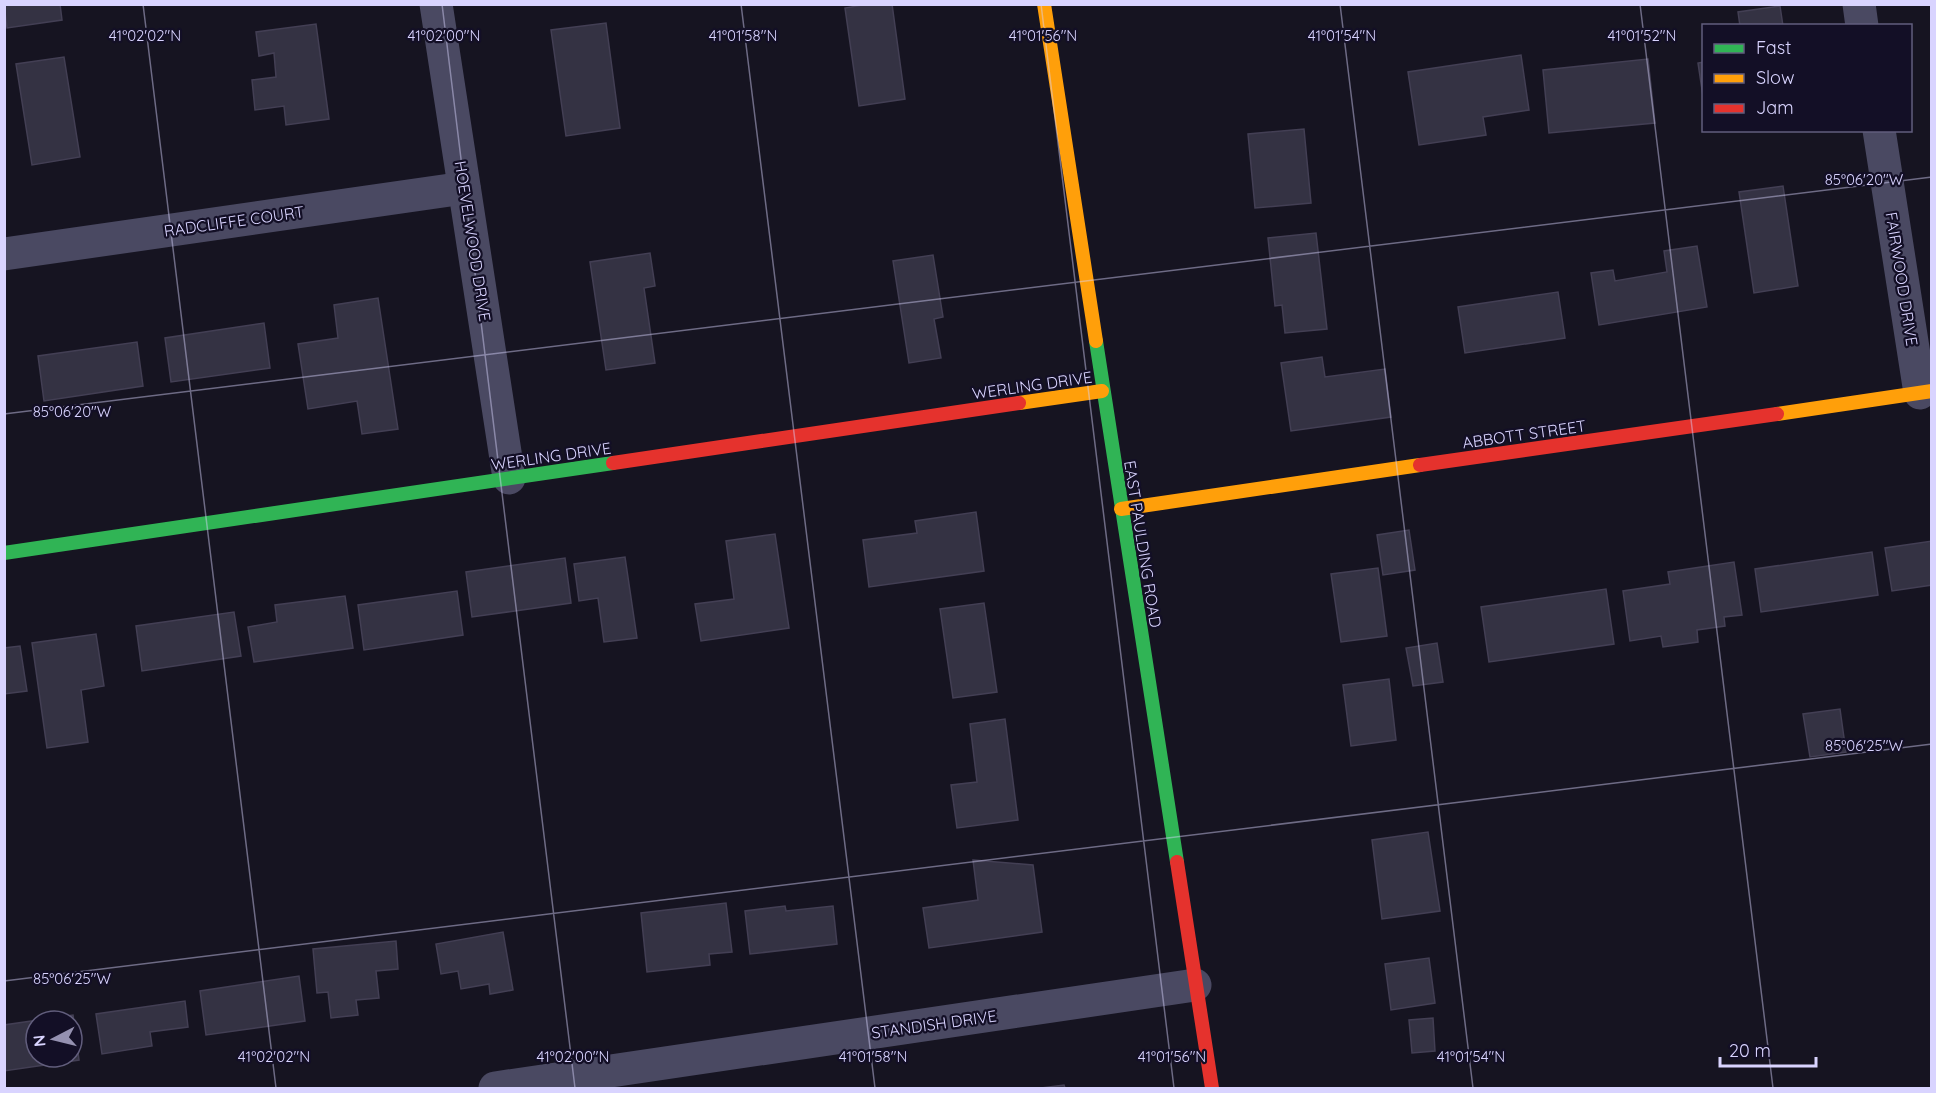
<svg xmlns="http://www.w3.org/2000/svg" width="1936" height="1093" font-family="Quicksand,sans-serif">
<rect width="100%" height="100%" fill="#161421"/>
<g fill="#343243" stroke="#433f54" stroke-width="1.5" fill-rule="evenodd">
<path d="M4,4h56l2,16 -55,8z"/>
<path d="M868,4h24l13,95 -46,7 -14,-98z"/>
<path d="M1780,6l3,20h-43l-2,-14z"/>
<path d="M606,23l14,105 -54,8 -15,-106z"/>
<path d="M316,24l13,95 -43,6 -2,-19 -29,4 -3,-30 24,-3 -2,-24 -15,3 -3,-24z"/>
<path d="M1521,55l8,55 -46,7 3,18 -67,10 -11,-73z"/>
<path d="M64,57l16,100 -48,8 -16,-101z"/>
<path d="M1648,59l7,64 -106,10 -6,-63z"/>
<path d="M1704,62v41l-6,-40z"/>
<path d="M1304,129l7,74 -56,5 -7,-74z"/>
<path d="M1783,186l15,100 -44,7 -15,-101z"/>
<path d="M1316,233l11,96 -42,4 -3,-28 -7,1 -7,-68z"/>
<path d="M1697,246l10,61 -108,18 -8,-52 22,-3 2,11 52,-9 -3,-21z"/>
<path d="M650,253l5,33 -11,2 11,75 -49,7 -16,-108z"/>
<path d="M933,255l10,62 -9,2 7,39 -32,5 -16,-102z"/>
<path d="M1558,292l7,46 -100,15 -7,-46z"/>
<path d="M378,298l20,131 -36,5 -5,-33 -49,8 -10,-65 40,-6 -4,-33z"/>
<path d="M264,323l6,45 -99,14 -6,-44z"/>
<path d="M137,342l6,44 -99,15 -6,-45z"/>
<path d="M1322,357l3,20 60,-8 6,48 -100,14 -10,-68z"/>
<path d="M976,512l8,59 -115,16 -6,-47 54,-7 -2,-12z"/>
<path d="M1409,530l6,40 -32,5 -6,-40z"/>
<path d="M775,534l14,94 -88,13 -6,-37 39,-5 -8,-58z"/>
<path d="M1932,541v44l-40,6 -7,-43z"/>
<path d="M1872,552l6,43 -117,17 -6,-43z"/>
<path d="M625,557l12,81 -33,4 -6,-44 -19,3 -5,-37z"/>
<path d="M565,558l6,45 -99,14 -6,-45z"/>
<path d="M1734,562l8,53 -18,2 1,9 -28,4 1,12 -35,5 -2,-11 -31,5 -7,-50 47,-7 -2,-12z"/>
<path d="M1378,568l9,68 -46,6 -10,-68z"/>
<path d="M1606,589l8,55 -125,18 -8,-55z"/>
<path d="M457,591l6,44 -99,15 -6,-45z"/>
<path d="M345,596l8,52 -99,14 -6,-35 29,-5 -2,-17z"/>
<path d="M984,603l13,89 -44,6 -13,-89z"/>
<path d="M234,612l7,44 -99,15 -6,-45z"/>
<path d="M96,634l8,52 -23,4 7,52 -41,6 -15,-105z"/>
<path d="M1437,643l6,39 -30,4 -7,-38z"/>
<path d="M20,646l7,45 -23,3v-46z"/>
<path d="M1389,679l7,61 -45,6 -8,-61z"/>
<path d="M1840,709l6,43 -36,5 -7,-43z"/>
<path d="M1005,719l13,101 -61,8 -6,-43 26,-3 -7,-58z"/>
<path d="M1428,832l12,79 -58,8 -10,-79z"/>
<path d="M973,860l60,5 9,67 -113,16 -6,-40 55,-8z"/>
<path d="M726,903l6,49 -23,2 1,11 -63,7 -6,-59z"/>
<path d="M785,906l1,5 47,-5 4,38 -87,10 -5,-43z"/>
<path d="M503,932l10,58 -23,4 -1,-10 -28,5 -3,-18 -17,3 -5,-30z"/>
<path d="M396,941l2,28 -22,2 3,27 -23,2 2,15 -27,3 -3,-26 -11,1 -4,-44z"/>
<path d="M1429,958l6,45 -44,7 -6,-46z"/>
<path d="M299,976l6,45 -99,14 -6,-44z"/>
<path d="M185,1001l3,26 -38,5 2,14 -50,8 -6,-40z"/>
<path d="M73,1015l6,45 -75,11v-46zM36,1021h36v36h-36z"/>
<path d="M1433,1018l2,33 -23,2 -3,-33z"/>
<path d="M1064,1085l1,3h-24z"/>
</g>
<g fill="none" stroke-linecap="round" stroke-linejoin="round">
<g stroke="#4a4962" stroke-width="33">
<path d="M436,4l73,474"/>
<path d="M1859,4l3,22"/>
<path d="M1879,130l41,263"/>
<path d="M4,254l460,-66"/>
<path d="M495,1088l700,-103"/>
</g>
<g stroke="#30b455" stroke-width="14">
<path d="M1096,341l81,521"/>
<path d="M4,553l609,-90"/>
</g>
<g stroke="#ff9f0a" stroke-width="14">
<path d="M1044,4l52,337"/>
<path d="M1019,403l83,-12"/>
<path d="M1777,414l155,-23"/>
<path d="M1121,509l299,-44"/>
</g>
<g stroke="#e5322d" stroke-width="14">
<path d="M613,463l406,-60"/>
<path d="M1420,465l357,-51"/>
<path d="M1177,862l35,226"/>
</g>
</g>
<path fill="none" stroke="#d9d4ff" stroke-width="1.5" stroke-opacity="0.45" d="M143,4l133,1084M442,4l133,1084M741,4l134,1084M1041,4l133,1084M1340,4l133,1084M1640,4l133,1084M4,414l1928,-237M4,981l1928,-237"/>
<g text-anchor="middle" stroke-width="4.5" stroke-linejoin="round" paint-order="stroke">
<g font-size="16" fill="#d9d4ff" stroke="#130f26">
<text transform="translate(234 221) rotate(-8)" y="6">RADCLIFFE COURT</text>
<text transform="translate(473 241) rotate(81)" y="6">HOEVELWOOD DRIVE</text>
<text transform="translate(1902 279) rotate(81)" y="6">FAIRWOOD DRIVE</text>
<text transform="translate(1032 385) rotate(-8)" y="6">WERLING DRIVE</text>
<text transform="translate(1524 434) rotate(-8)" y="6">ABBOTT STREET</text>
<text transform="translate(551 456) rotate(-8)" y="6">WERLING DRIVE</text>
<text transform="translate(1143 544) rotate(81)" y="6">EAST PAULDING ROAD</text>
<text transform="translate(934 1024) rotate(-8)" y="6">STANDISH DRIVE</text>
</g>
</g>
<g font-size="15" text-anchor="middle" fill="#d9d4ff" stroke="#130f26" stroke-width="4.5" stroke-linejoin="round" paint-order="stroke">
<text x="145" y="41">41°02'02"N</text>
<text x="444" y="41">41°02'00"N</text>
<text x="743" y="41">41°01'58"N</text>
<text x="1043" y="41">41°01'56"N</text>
<text x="1342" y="41">41°01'54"N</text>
<text x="1642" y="41">41°01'52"N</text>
<text x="1864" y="185">85°06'20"W</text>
<text x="72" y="417">85°06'20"W</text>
<text x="1864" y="751">85°06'25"W</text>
<text x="72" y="984">85°06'25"W</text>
<text x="274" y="1062">41°02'02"N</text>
<text x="573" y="1062">41°02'00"N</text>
<text x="873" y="1062">41°01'58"N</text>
<text x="1172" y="1062">41°01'56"N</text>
<text x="1471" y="1062">41°01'54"N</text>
</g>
<rect width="1936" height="1093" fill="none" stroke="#d9d4ff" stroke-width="12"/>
<rect x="1702" y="24" width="210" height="108" fill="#130f26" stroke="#625e7d" stroke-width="1.5"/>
<rect x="1714" y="44" width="30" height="9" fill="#30b455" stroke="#625e7d" stroke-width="1.5"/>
<text x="1756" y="54" font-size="18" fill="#d9d4ff">Fast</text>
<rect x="1714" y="74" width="30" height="9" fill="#ff9f0a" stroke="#625e7d" stroke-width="1.5"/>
<text x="1756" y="84" font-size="18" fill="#d9d4ff">Slow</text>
<rect x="1714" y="104" width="30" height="9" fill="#e5322d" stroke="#625e7d" stroke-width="1.5"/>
<text x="1756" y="114" font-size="18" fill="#d9d4ff">Jam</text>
<g transform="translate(54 1039) rotate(263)"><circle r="28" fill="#130f26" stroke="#625e7d" stroke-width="1.5"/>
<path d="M0-4.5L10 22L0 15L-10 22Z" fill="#9591b1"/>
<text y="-9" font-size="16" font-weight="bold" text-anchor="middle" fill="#d9d4ff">N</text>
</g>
<path d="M1720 1057v9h96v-9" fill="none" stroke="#d9d4ff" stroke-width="3"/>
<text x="1729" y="1057" font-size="18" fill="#d9d4ff" stroke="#130f26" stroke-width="4.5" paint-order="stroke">20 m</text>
</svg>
